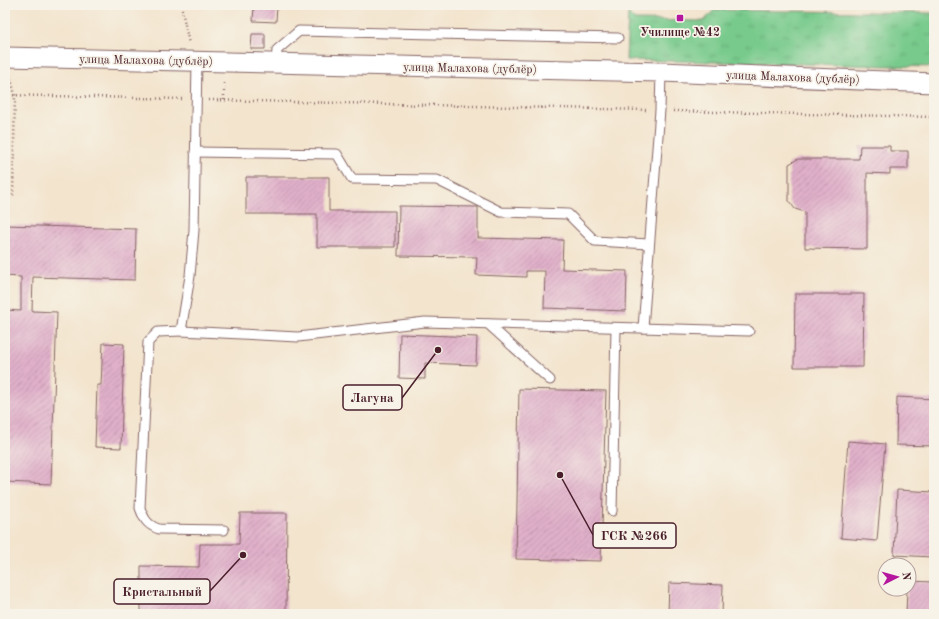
<svg xmlns="http://www.w3.org/2000/svg" width="939" height="619" font-family="'Old Standard TT',serif">
<defs>
<pattern id="grass-tufts" width="24" height="20" patternUnits="userSpaceOnUse"><rect width="24" height="20" fill="#78ca8c"/><path d="M3 7l-1-3M5 7V3M7 7l1-3M15 17l-1-3M17 17v-4M19 17l1-3" fill="none" stroke="#69ad79"/></pattern>
<pattern id="building-hatch" width="6" height="6" patternUnits="userSpaceOnUse"><rect width="6" height="6" fill="#e1b0ca"/><path d="M-1 1l2-2M0 6l6-6M5 7l2-2" fill="none" stroke="#b88fa4"/></pattern>
</defs>
<rect width="100%" height="100%" fill="#f7f3e8"/>
<filter id="ink" filterUnits="userSpaceOnUse"><feTurbulence type="fractalNoise" baseFrequency=".025" numOctaves="2"/><feDisplacementMap in="SourceGraphic" scale="8" xChannelSelector="R" yChannelSelector="G"/><feConvolveMatrix kernelMatrix="1 2 1 2 8 2 1 2 1" color-interpolation-filters="sRGB"/></filter>
<filter id="wash" filterUnits="userSpaceOnUse"><feTurbulence type="fractalNoise" baseFrequency=".012" numOctaves="4" result="noise"/><feDisplacementMap in="SourceGraphic" scale="16" xChannelSelector="R" yChannelSelector="G"/><feGaussianBlur stdDeviation="0.9" result="paint"/><feColorMatrix in="noise" values="0 0 0 0 0 0 0 0 0 0 0 0 0 0 0 0 0 1.4 0 .05"/><feComposite in="paint" operator="in"/></filter>
<g filter="url(#wash)">
<rect width="100%" height="100%" fill="#f3e4cd"/>
<path fill="url(#grass-tufts)" stroke="#61745c" d="M714,10l220,3v54l-308,-7 2,-47 7,7 69,1z"/>
<g id="blocks">
<g fill="url(#building-hatch)">
<path d="M254,5h23l-1,17 -23,-1z"/>
<path d="M252,34h13v15h-14z"/>
<path d="M860,146h30v5h18v18h-18v5l-23,-1v76l-62,-1v-36l-10,-3 -6,-8v-37l9,-5h61z"/>
<path d="M246,177h83v34h66v36h-78v-33h-71z"/>
<path d="M399,206l79,1v31l85,2 -1,29 65,2 -1,40 -82,-3 1,-37h-19v6l-50,-2 1,-18 -79,-1z"/>
<path d="M5,225l131,4 -1,51 -102,-3 -1,34 25,1 -6,172 -46,-2v-172l16,1v-34l-16,-1z"/>
<path d="M795,294h69l-1,73h-69z"/>
<path d="M400,334l77,3 -1,28 -51,-2v16l-26,-1z"/>
<path d="M103,343l21,1 -3,104 -26,-1 2,-62h4z"/>
<path d="M519,389l87,2 -5,170 -85,-2z"/>
<path d="M897,397l37,2v47l-38,-1z"/>
<path d="M848,441l37,3 -8,97 -36,-3z"/>
<path d="M897,490l37,2 -2,65 -38,-2z"/>
<path d="M240,513h47l-1,101 -145,-2v-46l58,1 1,-23h39z"/>
<path d="M909,581l25,1v32h-28l1,-25h2z"/>
<path d="M669,583l54,2 -1,29h-54z"/>
</g>
</g>
</g>
<g filter="url(#ink)">
<use href="#blocks" fill-opacity="0" stroke="#856464" stroke-width="1"/>
<g fill="none" stroke-linecap="round" stroke-linejoin="round">
<g stroke="#856464" stroke-width="11">
<g id="service">
<path d="M197,61l-3,169 -4,46 -9,55 -23,1 -10,10 -8,166c4,11 7,17 19,21l65,1"/>
<path d="M276,63l1,-13 22,-19 319,7"/>
<path d="M195,152l142,2 15,25 85,1 64,32 67,2 27,27 54,3"/>
<path d="M488,324l62,56"/>
<path d="M643,328l17,-218 1,-38"/>
<path d="M181,331l117,6 127,-15 324,9"/>
<path d="M612,511l4,-183"/>
</g>
</g>
<g stroke="#856464" stroke-width="21">
<path id="minor" d="M5,57l656,15 273,11"/>
</g>
<g stroke="#856464" stroke-width="2.5" stroke-dasharray="1 3" stroke-linecap="butt">
<path d="M181,5l8,39"/>
<path d="M10,75l5,20 -2,101"/>
<path d="M5,95l179,4"/>
<path d="M209,100l439,10"/>
<path d="M224,100v-19"/>
<path d="M673,111l261,6"/>
</g>
<use href="#service" stroke="#fff" stroke-width="9"/>
<use href="#minor" stroke="#fff" stroke-width="19"/>
</g>
</g>
<rect fill="#b5179e" stroke="#f7f3e8" stroke-width="1.5" x="676" y="14" width="8" height="8" rx="2"/>
<g text-anchor="middle" stroke-width="3.5" stroke-linejoin="round" paint-order="stroke">
<g font-size="12" font-weight="bold" fill="#4a1f2b" stroke="#f7f3e8">
<text x="680" y="36">Училище №42</text>
</g>
<g font-size="12" fill="#4a1f2b" stroke="#f7f3e8">
<text transform="translate(146 60) rotate(1)" y="4">улица Малахова (дублёр)</text>
<text transform="translate(470 68) rotate(1)" y="4">улица Малахова (дублёр)</text>
<text transform="translate(793 77) rotate(2)" y="4">улица Малахова (дублёр)</text>
</g>
</g>
<path fill="none" stroke="#4a1f2b" stroke-width="1.5" d="M438 350L402 398M560 475L593 535M243 555L210 591"/>
<g fill="#4a1f2b" stroke="#f7f3e8" stroke-width="1.5">
<circle cx="438" cy="350" r="4"/>
<circle cx="560" cy="475" r="4"/>
<circle cx="243" cy="555" r="4"/>
</g>
<g fill="#f7f3e8" stroke="#4a1f2b" stroke-width="1.5">
<rect x="343" y="385" width="59" height="25" rx="4"/>
<rect x="593" y="523" width="83" height="25" rx="4"/>
<rect x="114" y="579" width="96" height="25" rx="4"/>
</g>
<g font-size="13" text-anchor="middle" font-weight="bold" fill="#4a1f2b">
<text x="372" y="402">Лагуна</text>
<text x="634" y="540">ГСК №266</text>
<text x="162" y="596">Кристальный</text>
</g>
<rect width="939" height="619" fill="none" stroke="#f7f3e8" stroke-width="20"/>
<g transform="translate(897 577) rotate(84)"><circle r="19" fill="#f7f3e8" stroke="#b29e9c"/>
<path d="M0-3L7 15L0 10L-7 15Z" fill="#b5179e"/>
<text y="-6" font-size="11" font-weight="bold" text-anchor="middle" fill="#4a1f2b">N</text>
</g>
</svg>
